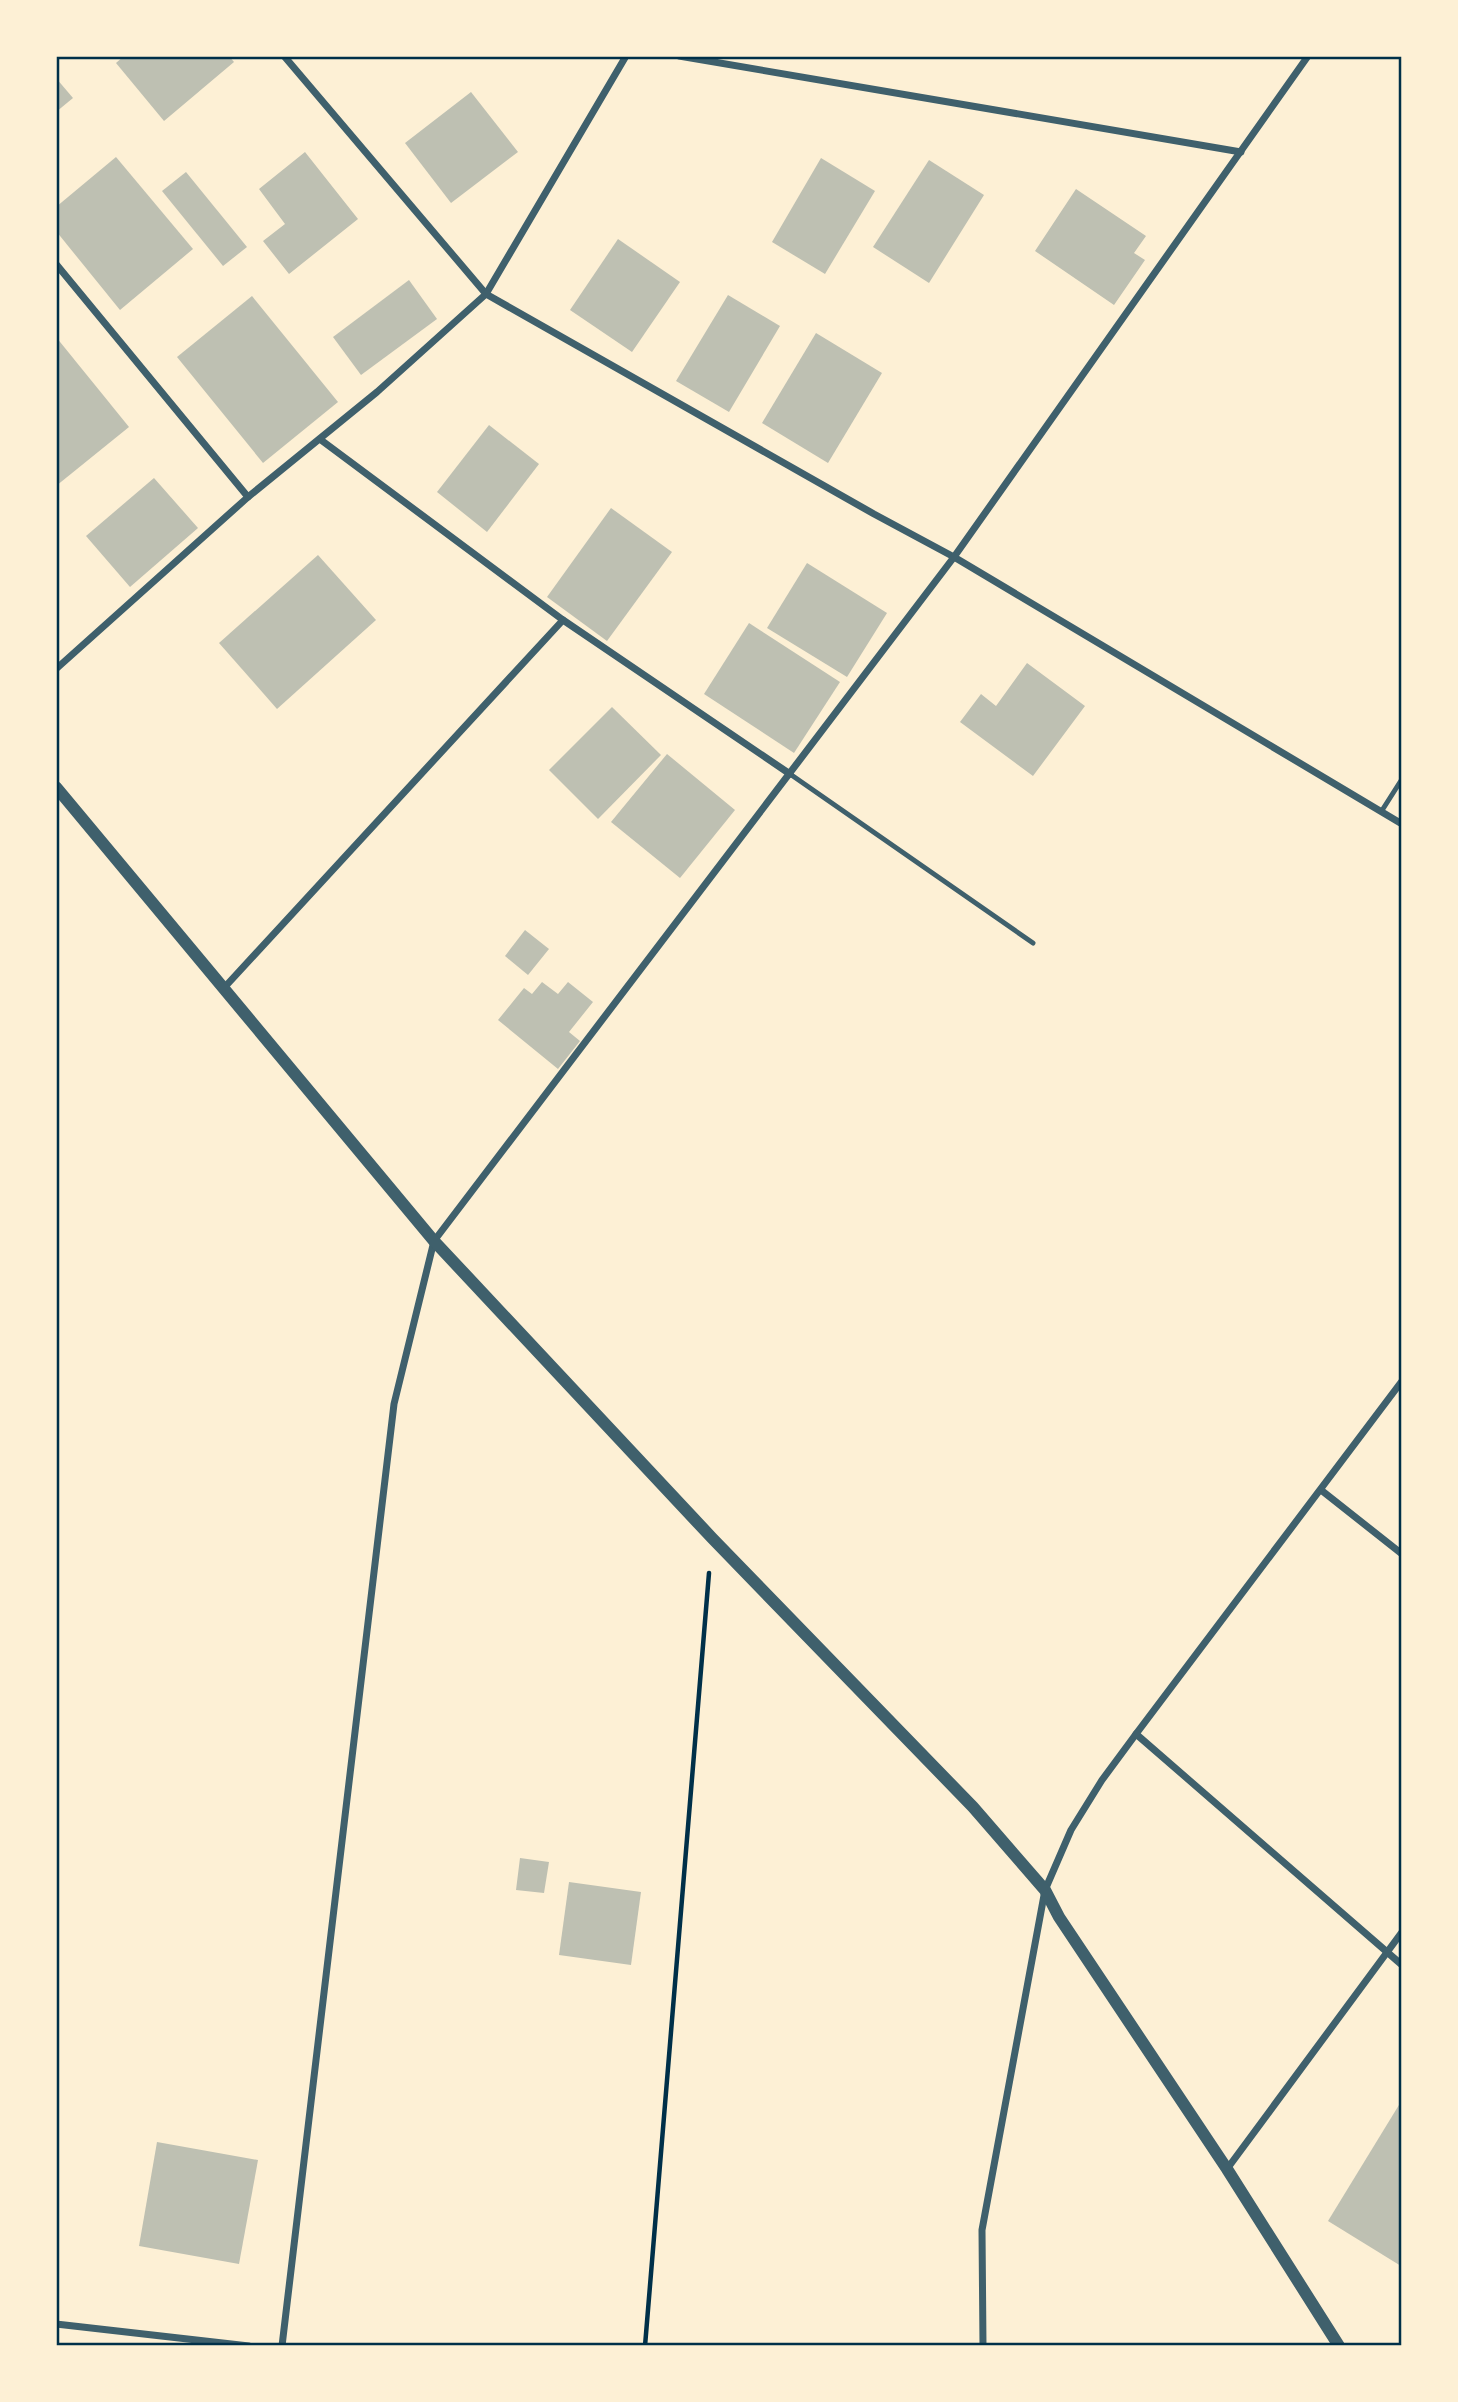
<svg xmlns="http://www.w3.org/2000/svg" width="1458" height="2402" font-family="Quicksand,sans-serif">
<rect width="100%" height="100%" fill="#fdf0d5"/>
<g fill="#bec0b2">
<path d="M124,56h105l5,6 -70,59 -48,-58z"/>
<path d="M56,78l17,20 -17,14z"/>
<path d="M471,92l47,60 -67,51 -46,-60z"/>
<path d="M305,152l53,67 -69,55 -26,-33 22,-17 -26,-35z"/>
<path d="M116,157l77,92 -73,61 -64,-79v-24z"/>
<path d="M821,158l54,33 -50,83 -53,-32z"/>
<path d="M929,160l55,35 -55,88 -56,-36z"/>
<path d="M186,172l61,75 -24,19 -61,-75z"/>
<path d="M1076,189l70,47 -12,17 11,7 -31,45 -79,-54z"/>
<path d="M618,239l62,43 -48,70 -62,-42z"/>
<path d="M409,280l28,39 -76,56 -28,-38z"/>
<path d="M728,295l52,31 -51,86 -53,-31z"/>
<path d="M252,296l86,106 -75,61 -86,-106z"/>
<path d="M816,333l66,40 -54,90 -66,-40z"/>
<path d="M56,337l73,90 -73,59z"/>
<path d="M489,425l50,39 -52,68 -50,-40z"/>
<path d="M154,478l44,50 -68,59 -44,-51z"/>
<path d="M611,508l61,44 -65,89 -60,-44z"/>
<path d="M318,555l58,65 -99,89 -58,-66z"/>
<path d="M807,563l80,50 -40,64 -80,-49z"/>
<path d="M749,623l91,59 -46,71 -90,-59z"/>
<path d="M1027,663l58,43 -52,70 -73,-54 21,-28 15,12z"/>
<path d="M612,707l49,48 -63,64 -49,-49z"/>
<path d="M667,754l68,56 -55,68 -69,-56z"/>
<path d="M525,930l24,19 -21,26 -23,-19z"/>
<path d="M542,982l16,12 10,-12 25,20 -24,30 11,9 -22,28 -60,-49 26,-32 8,6z"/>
<path d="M520,1858l29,4 -5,31 -28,-3z"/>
<path d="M569,1882l72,10 -10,73 -72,-10z"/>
<path d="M1402,2100v164l-1,2 -73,-45z"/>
<path d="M157,2142l101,18 -19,104 -100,-18z"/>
</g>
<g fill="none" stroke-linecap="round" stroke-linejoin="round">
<path stroke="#003049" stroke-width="4.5" d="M645,2346l64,-773"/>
<g stroke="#3f606c" stroke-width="5">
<path d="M790,774l243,169"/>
<path d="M1381,812l21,-33"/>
</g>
<g stroke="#3f606c" stroke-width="7">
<path d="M284,56l202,238 388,220 80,43 448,267"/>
<path d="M679,56l562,96"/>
<path d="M56,264l192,233"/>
<path d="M321,440l242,180 227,154"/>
<path d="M56,669l192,-172 129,-105 109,-98 140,-238"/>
<path d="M223,989l340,-369"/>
<path d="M1321,1490l81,64"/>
<path d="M1136,1734l266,231"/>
<path d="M1227,2169l175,-237"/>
<path d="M56,2324l193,22"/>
<path d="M282,2346l112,-942 40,-163 520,-684 354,-501"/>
<path d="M983,2346l-1,-116 63,-340 26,-60 31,-50 34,-46 266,-353"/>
</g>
<path stroke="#3f606c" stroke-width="12" d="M56,787l378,454 278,297 261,269 72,83 14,27 168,252 112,177"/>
</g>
<rect width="1458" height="2402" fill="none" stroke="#fdf0d5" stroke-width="116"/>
<rect x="58" y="58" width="1342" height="2286" fill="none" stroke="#003049" stroke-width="2.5"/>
</svg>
